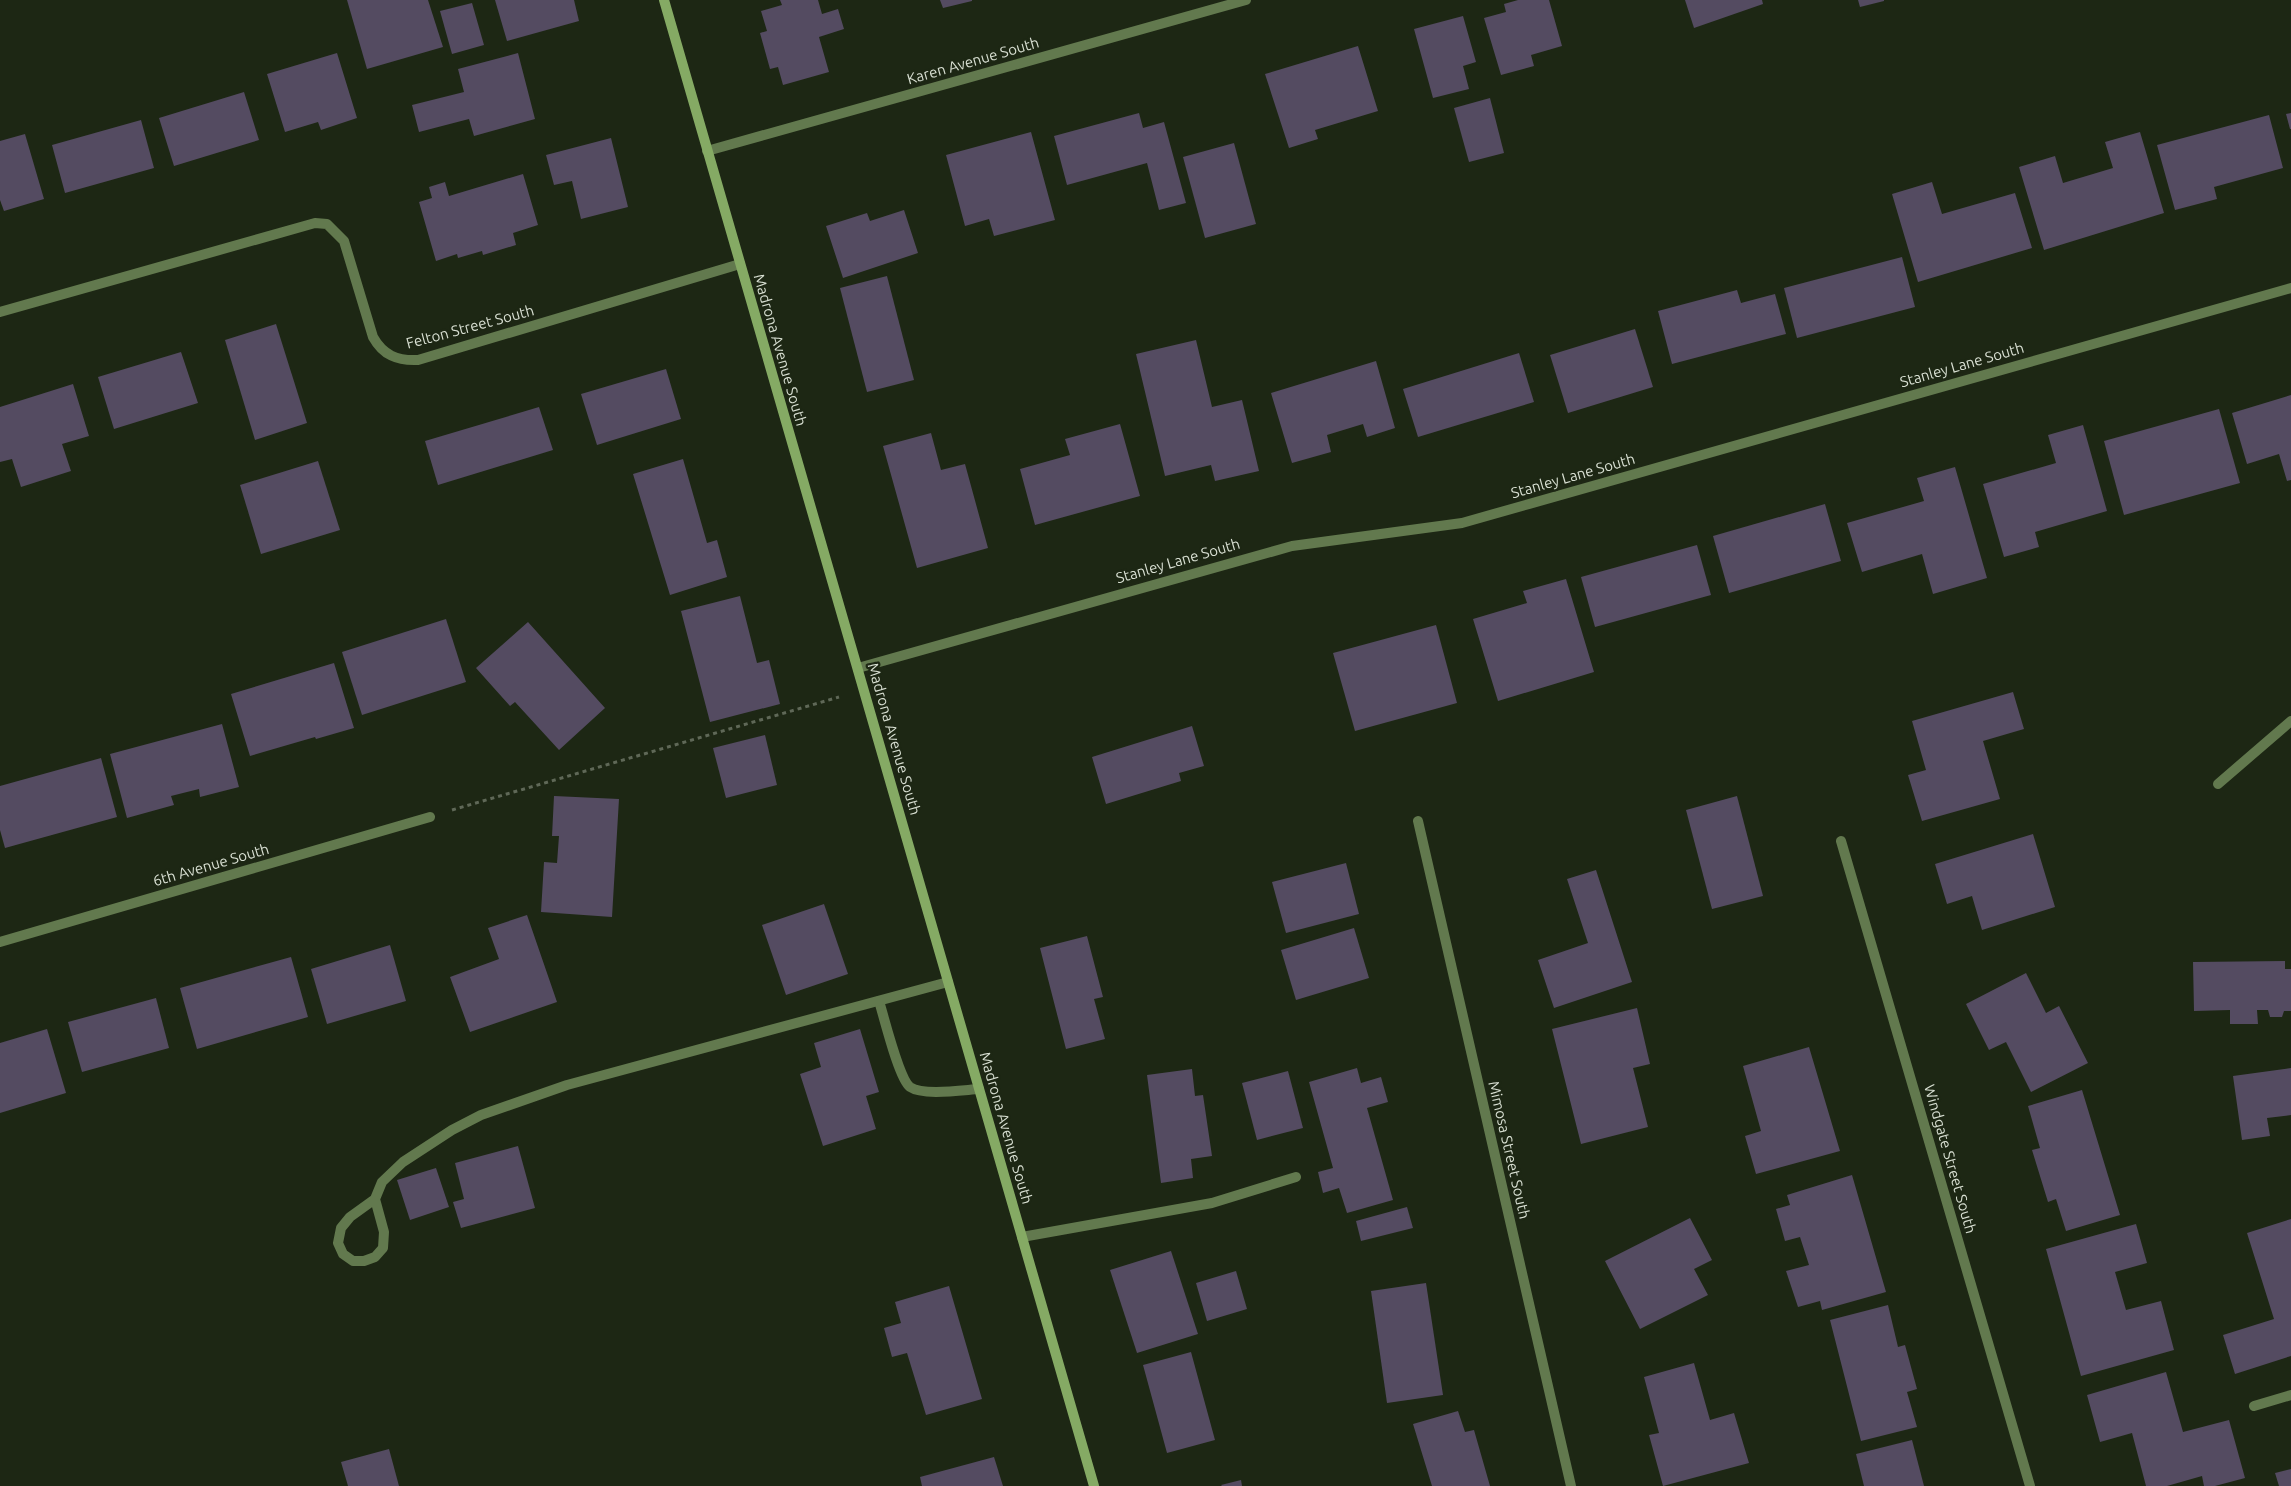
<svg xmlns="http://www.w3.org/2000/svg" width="2291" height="1486" font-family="Ubuntu,sans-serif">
<rect width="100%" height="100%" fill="#1d2714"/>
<g fill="#544b61">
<path d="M347,0h81l15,47 -76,22z"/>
<path d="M495,0h79l5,21 -72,20z"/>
<path d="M780,0h38l4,14 16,-5 6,20 -25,8 10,35 -46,13 -5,-18 -8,2 -10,-36 7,-2 -6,-20 21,-6z"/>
<path d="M940,0h32v1l-29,7z"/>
<path d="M1518,0h31l13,46 -31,9 3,11 -33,9 -17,-57 22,-6 -2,-8z"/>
<path d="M1685,0h77l1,4 -69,24z"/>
<path d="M1858,0h26v1l-24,6z"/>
<path d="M472,3l12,42 -32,9 -12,-43z"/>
<path d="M1463,16l13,46 -13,4 6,23 -36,9 -19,-69z"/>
<path d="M1358,46l20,65 -63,19 3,9 -29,9 -24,-74z"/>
<path d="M337,53l20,65 -36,12 -3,-8 -33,10 -18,-58z"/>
<path d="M518,53l17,66 -61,17 -5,-17 -50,13 -7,-27 52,-13 -6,-23z"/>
<path d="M244,92l15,48 -85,26 -15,-48z"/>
<path d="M1490,98l14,55 -35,9 -15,-54z"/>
<path d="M1139,113l4,15 21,-6 22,81 -27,7 -12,-47 -80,22 -13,-49z"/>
<path d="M2291,113v16h-1l-4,-15z"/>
<path d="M2269,115l14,53 -69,19 3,12 -42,11 -18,-65z"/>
<path d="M141,120l13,48 -89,25 -13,-48z"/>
<path d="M1031,132l24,88 -61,16 -5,-17 -24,7 -19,-71z"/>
<path d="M2140,132l24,81 -120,37 -25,-83 36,-11 8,27 50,-15 -8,-26z"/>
<path d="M25,134l19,65 -40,12 -4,-11v-59z"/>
<path d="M611,138l17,69 -47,12 -9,-38 -18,4 -8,-30z"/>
<path d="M1234,143l22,81 -51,14 -22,-81z"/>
<path d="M523,174l15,51 -25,8 3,12 -33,10 -1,-4 -24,7 -1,-4 -21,7 -17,-59 13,-4 -3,-11 16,-5 4,14z"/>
<path d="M1932,182l10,32 73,-21 17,55 -114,34 -26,-88z"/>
<path d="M904,210l14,43 -75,25 -17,-52 41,-13 3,8z"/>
<path d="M1902,257l13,50 -118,31 -13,-50z"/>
<path d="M887,276l27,104 -47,12 -27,-104z"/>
<path d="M1737,290l4,13 34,-9 11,40 -114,30 -14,-53z"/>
<path d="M276,324l31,99 -52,17 -30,-100z"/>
<path d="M1635,329l18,58 -85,26 -18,-58z"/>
<path d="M1196,340l16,67 30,-7 17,71 -44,10 -4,-16 -46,11 -29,-122z"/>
<path d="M181,352l17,51 -84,26 -16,-52z"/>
<path d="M1519,353l15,49 -116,35 -15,-48z"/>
<path d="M1376,361l19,67 -28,9 -4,-13 -36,11 4,17 -39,11 -21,-70z"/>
<path d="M666,369l15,50 -84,26 -16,-51z"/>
<path d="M73,384l16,52 -27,8 9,27 -50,16 -9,-28 -12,3v-55z"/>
<path d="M2291,395v85l-4,1 -8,-27 -32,10 -15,-51z"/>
<path d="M539,407l14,43 -115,35 -13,-44z"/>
<path d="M2219,409l21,74 -116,32 -20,-74z"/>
<path d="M1120,424l20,72 -105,29 -15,-56 50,-14 -5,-16z"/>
<path d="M2083,425l24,86 -72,21 4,15 -35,10 -21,-73 73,-21 -8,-28z"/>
<path d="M931,433l10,37 24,-6 23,84 -71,20 -34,-122z"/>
<path d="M683,459l24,84 10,-3 10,37 -57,18 -37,-121z"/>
<path d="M318,461l22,69 -79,24 -21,-69z"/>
<path d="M1955,467l32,111 -54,16 -11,-40 -60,18 -15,-49 77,-22 -7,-23z"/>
<path d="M1825,504l16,57 -112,32 -16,-57z"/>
<path d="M1697,545l14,50 -116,32 -14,-50z"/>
<path d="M1566,579l28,93 -96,29 -25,-82 54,-16 -4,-12z"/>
<path d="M740,596l17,67 12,-3 11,44 -70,18 -29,-111z"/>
<path d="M446,619l20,63 -104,33 -20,-63z"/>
<path d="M528,622l77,86 -46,42 -44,-48 -5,4 -34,-38z"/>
<path d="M1436,625l21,78 -102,28 -22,-78z"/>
<path d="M334,663l20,65 -38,11 -1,-2 -65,19 -19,-62z"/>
<path d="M2013,692l11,37 -41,12 17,58 -78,22 -14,-46 18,-5 -14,-49z"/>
<path d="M222,724l17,63 -39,10 -1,-8 -28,7 3,9 -47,13 -17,-64z"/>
<path d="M1192,726l12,40 -25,7 2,8 -75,23 -14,-47z"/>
<path d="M765,735l12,50 -51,13 -13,-50z"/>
<path d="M101,758l16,59 -112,31 -5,-18v-44z"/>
<path d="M554,796l65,3 -7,118 -71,-5 3,-50 13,1 2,-27h-7z"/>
<path d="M1737,796l26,100 -51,13 -26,-99z"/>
<path d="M2033,834l22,73 -73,23 -10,-34 -25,8 -12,-40z"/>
<path d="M1346,863l13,51 -73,19 -14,-51z"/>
<path d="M1596,870l36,112 -78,26 -16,-48 50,-17 -21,-64z"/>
<path d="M824,904l24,70 -62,21 -24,-70z"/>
<path d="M527,915l30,87 -87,30 -20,-55 49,-18 -11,-31z"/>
<path d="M1354,928l15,50 -73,22 -15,-50z"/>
<path d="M1087,936l16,61 -9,2 11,40 -39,10 -26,-101z"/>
<path d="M390,945l16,56 -79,23 -16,-55z"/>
<path d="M291,957l17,60 -111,32 -17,-61z"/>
<path d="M2285,961v8h6v42h-7l-2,6h-12l-2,-7h-11l1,14h-28v-14l-36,1 -1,-49z"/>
<path d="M2026,973l20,40 13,-7 29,57 -57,29 -25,-50 -17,8 -23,-46z"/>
<path d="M156,998l13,50 -87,24 -14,-50z"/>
<path d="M1637,1008l13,56 -17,4 15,59 -67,17 -29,-115z"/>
<path d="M47,1029l19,64 -66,20v-70z"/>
<path d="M860,1029l19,63 -13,4 10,33 -53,17 -23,-72 21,-7 -7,-24z"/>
<path d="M1809,1047l31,104 -84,23 -11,-38 16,-5 -18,-65z"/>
<path d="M1357,1068l4,15 20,-6 7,25 -21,6 26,92 -46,13 -8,-25 -16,5 -5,-21 15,-4 -24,-86z"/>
<path d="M2291,1068v47l-24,3 3,18 -28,4 -9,-64z"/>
<path d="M1192,1069l3,27 8,-1 9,61 -21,3 2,19 -32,5 -14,-108z"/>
<path d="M1288,1071l15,57 -46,12 -15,-57z"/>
<path d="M2082,1090l38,125 -54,16 -10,-32 -8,3 -16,-52 8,-2 -12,-42z"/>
<path d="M518,1146l17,62 -74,20 -8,-26 11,-3 -9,-36z"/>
<path d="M436,1168l13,39 -39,13 -13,-40z"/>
<path d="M1852,1175l34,117 -64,18 -2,-9 -22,6 -12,-36 23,-6 -9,-28 -15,4 -9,-32 14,-4 -3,-10z"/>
<path d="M1407,1207l6,21 -52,13 -5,-20z"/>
<path d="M1690,1218l22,42 -18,9 14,26 -68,34 -35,-68z"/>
<path d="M2291,1219v137l-56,18 -12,-39 51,-16 -27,-86z"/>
<path d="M2136,1224l11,39 -32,9 11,38 35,-9 13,49 -93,26 -35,-127z"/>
<path d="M1171,1251l27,83 -61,19 -27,-83z"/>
<path d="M1236,1271l11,38 -40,12 -11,-38z"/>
<path d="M1426,1283l17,112 -56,8 -16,-112z"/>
<path d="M949,1286l33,113 -56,16 -19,-62 -15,4 -8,-29 17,-5 -6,-21z"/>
<path d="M1888,1305l10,42 7,-2 12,44 -10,3 10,35 -56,14 -31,-121z"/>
<path d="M1191,1352l24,88 -48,13 -24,-88z"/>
<path d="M1694,1363l16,57 24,-7 15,50 -86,23 -14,-51 10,-2 -15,-56z"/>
<path d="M2166,1372l17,60 46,-12 16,58 -30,8h-11l-2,-10 -35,10h-21l-14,-53 -32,9 -13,-47z"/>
<path d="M1458,1411l7,21 9,-2 16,56h-58l-19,-62z"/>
<path d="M1912,1440l12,46h-60l-8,-32z"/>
<path d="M389,1449l10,37h-51l-7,-24z"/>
<path d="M994,1457l9,29h-81l-2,-9z"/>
<path d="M2291,1469v17h-12l-4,-13z"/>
<path d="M1241,1480l1,6h-20l-1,-1z"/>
</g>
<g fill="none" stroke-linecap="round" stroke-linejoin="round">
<path stroke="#5f6857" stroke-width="3" stroke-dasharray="4 4" stroke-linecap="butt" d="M452,810l387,-113"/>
<g stroke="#62794e" stroke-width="10">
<path d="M879,1001c5,16 20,78 31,86 13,9 53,3 69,2"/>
<path d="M375,1199l-25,18 -9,11 -3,15 5,11 10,7h11l11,-4 8,-9 1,-16 -9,-33 7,-17 21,-20 49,-32 29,-15 86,-30 381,-103"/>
<path d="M1022,1237l190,-34 84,-26"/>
</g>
<g stroke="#62794e" stroke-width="10">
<path d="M707,151l539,-151"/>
<path d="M0,312l315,-89 12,1 17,17 29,96c10,18 24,24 45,23l322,-96"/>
<path d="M858,668l434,-122 170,-23 829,-235"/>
<path d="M2218,784l73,-63"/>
<path d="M1418,821l153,665"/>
<path d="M1841,841l189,645"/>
<path d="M0,942l430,-125"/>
<path d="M2254,1406l37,-11"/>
</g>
<path stroke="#85aa64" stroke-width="10" d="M664,0l430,1486"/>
</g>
<g text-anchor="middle" stroke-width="4.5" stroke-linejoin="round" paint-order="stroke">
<g font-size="15" fill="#d8dfd2" stroke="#1d2714">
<text transform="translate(973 61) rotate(-16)" y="5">Karen Avenue South</text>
<text transform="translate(470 327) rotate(-15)" y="5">Felton Street South</text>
<text transform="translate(780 350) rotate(74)" y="5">Madrona Avenue South</text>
<text transform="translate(1962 365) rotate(-16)" y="5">Stanley Lane South</text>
<text transform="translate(1573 476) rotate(-16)" y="5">Stanley Lane South</text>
<text transform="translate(1178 561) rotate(-16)" y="5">Stanley Lane South</text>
<text transform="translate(894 739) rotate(74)" y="5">Madrona Avenue South</text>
<text transform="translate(211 865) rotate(-16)" y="5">6th Avenue South</text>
<text transform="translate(1006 1128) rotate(74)" y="5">Madrona Avenue South</text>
<text transform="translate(1509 1150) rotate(77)" y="5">Mimosa Street South</text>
<text transform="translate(1950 1159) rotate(74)" y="5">Windgate Street South</text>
</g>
</g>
</svg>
